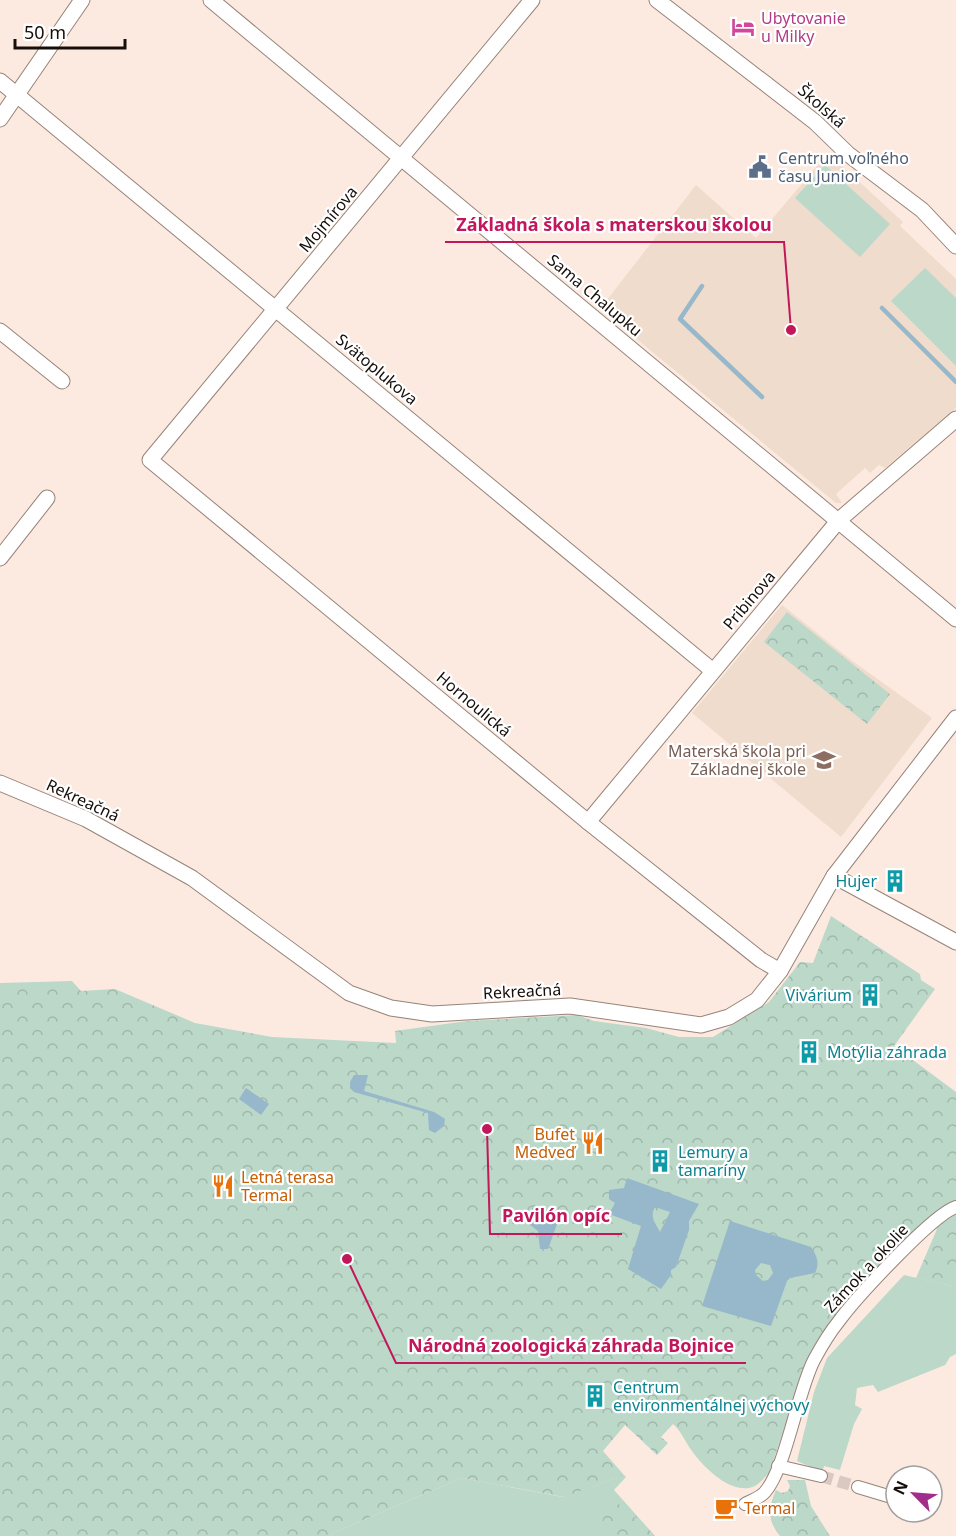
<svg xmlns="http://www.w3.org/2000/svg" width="956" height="1536" font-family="'Noto Sans',sans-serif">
<defs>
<pattern id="park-crowns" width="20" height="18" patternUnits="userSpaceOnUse" patternTransform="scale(1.5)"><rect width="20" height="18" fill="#bbd8c9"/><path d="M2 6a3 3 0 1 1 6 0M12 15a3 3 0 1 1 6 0" fill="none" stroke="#a0b8ab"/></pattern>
</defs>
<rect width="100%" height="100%" fill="#fceae0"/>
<g fill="#efdccc">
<path d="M828,153l75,69 -3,4 56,53v129l-71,60 -6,-3 -9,8 -5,-5 -29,26 6,9h-6l-236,-194 96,-124 60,53z"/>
<path d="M782,605l69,55 81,58 -91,119 -149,-124z"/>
</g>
<g fill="#bbd8c9">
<path d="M825,165l65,59 -30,33 -65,-59z"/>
<path d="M925,268l31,30v68l-65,-65z"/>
<path d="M904,1275l52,12v67l-6,3 -5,8 -67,27 -5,-7 -16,3 -2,17 7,4 -8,15 -14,46 -16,-4 -2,6 -25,-11 17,-69 13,-34z"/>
<path d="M624,1475l2,2 -12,13 41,46h-324l2,-3 129,-55 101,19z"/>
</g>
<g fill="url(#park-crowns)">
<path d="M787,612l103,82 -23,30 -103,-82z"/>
<path d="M831,916l89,58 1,6 14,9 -41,57 62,46v195l-40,-9 21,-49 -16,-5 -91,99 -20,33 -41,117c-4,4 -9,10 -14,13 -22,11 -52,-19 -63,-35 -7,-9 -10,-19 -19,-27l-12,13 7,6 -11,12 -32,-30 -22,26 21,24 -60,22 -102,-19 -129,55 -2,3h-331v-553l72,-2 9,10 34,-2 80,34 77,14 124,6 -1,-12 72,-10 110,-6 17,6 52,7 33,9h34l56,-35 31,-40 13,1z"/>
<path d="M787,1480h18l6,26 19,30h-50c-13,-16 -12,-28 -4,-46l6,3 6,-2 2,-5z"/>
<path d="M610,1496l24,22 2,-2 19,20h-57z"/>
</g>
<g fill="#97b7ca" fill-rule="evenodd">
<path d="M354,1075h14l-4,16 70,21 11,7 -1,7 -9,7 -6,-3 -1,-17 -74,-21 -4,-4v-6z"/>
<path d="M246,1088l23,16 -8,11 -22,-16z"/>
<path d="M627,1178l72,26 -10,17v9l-13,37 -5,3v5l-10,14 -33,-20 13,-43 -32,-12 6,-11 -6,-4v-9l15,-2zM655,1207l15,5 -10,20c-4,-8 -11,-15 -5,-25z"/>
<path d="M534,1205l22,12 1,7 -9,25h-8l-2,-18 -13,-10z"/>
<path d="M730,1221l81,26c6,9 9,16 4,26l-25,5 -3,3 -16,45 -69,-20zM761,1263l9,2 3,8 -5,7 -5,1 -7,-6 -1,-5z"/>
</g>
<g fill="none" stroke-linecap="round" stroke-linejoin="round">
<g stroke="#97b7ca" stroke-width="4.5">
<path d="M702,286l-22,33 82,78"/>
<path d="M882,308l74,74"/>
</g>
<path stroke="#d9c9c0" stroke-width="12" stroke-dasharray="12 6" stroke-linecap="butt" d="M821,1476l37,11"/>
<g stroke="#978378" stroke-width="14">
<g id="pedestrian">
<path d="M778,1466l43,10"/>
<path d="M858,1487l30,9"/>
<path d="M745,1504c6,-3 16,-7 20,-12 21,-24 32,-99 49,-132 7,-13 16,-28 25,-39 17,-23 94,-107 117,-114"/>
</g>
</g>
<g stroke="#978378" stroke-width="17">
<g id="minor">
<path d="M211,0l745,619"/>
<path d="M532,0l-382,460 438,362 173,138 19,11"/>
<path d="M657,0l158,122 33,32 74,56 34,36"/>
<path d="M0,81l713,590"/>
<path d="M0,119l82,-119"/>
<path d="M0,331l62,50"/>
<path d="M0,558l47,-60"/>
<path d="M0,783l86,36 106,59 157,115 42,15 41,6 138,-8 131,19 28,-8 28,-17 23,-29 54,-95 122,-158"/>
<path d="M588,822l251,-302 117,-101"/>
<path d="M834,876l122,66"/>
</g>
</g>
<use href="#pedestrian" stroke="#fff" stroke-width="12"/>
<use href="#minor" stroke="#fff" stroke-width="15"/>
</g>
<defs>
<g id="hotel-bare" transform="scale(1.8)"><path d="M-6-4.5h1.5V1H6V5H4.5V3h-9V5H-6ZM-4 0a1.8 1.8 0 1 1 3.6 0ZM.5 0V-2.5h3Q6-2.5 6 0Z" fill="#d1479c" stroke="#fff" stroke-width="2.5" paint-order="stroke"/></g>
<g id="civic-bare" transform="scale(1.8)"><path d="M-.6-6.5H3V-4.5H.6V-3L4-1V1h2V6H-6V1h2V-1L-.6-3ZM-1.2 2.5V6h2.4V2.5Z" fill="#5c6f8a" stroke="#fff" stroke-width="2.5" paint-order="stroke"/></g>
<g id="school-bare" transform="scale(1.8)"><path d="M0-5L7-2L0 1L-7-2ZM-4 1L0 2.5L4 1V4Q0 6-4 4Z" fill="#8d6e63" stroke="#fff" stroke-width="2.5" paint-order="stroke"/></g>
<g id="building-bare" transform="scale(1.8)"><path d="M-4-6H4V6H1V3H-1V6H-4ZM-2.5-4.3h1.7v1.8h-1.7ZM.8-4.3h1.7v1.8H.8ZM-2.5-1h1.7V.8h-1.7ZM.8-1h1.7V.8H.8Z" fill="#0f9aa8" stroke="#fff" stroke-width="2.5" paint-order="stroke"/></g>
<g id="restaurant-bare" transform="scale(1.8)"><path d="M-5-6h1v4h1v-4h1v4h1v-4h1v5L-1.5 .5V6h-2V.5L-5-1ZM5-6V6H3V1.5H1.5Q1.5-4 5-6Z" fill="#e8710a" stroke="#fff" stroke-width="2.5" paint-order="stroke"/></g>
<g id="cafe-bare" transform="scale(1.8)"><path d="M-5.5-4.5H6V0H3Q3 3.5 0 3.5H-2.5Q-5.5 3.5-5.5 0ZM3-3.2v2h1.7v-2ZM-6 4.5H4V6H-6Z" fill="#e8710a" stroke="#fff" stroke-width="2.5" paint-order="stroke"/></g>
</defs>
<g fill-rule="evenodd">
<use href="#hotel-bare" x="743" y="27"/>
<use href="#civic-bare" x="760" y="167"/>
<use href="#school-bare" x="824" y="760"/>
<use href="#building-bare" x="895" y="881"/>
<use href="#building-bare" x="870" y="995"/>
<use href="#building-bare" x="809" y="1052"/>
<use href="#restaurant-bare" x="593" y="1143"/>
<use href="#building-bare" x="660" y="1161"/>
<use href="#restaurant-bare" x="223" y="1186"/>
<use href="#building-bare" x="595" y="1396"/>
<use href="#cafe-bare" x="726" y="1508"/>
</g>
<g text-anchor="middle" stroke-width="4.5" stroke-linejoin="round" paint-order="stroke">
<g font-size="16" fill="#b23c85" stroke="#fff" text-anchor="start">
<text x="761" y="24">Ubytovanie<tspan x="761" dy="18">u Milky</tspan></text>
</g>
<g font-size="16" fill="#150e0a" stroke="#fff">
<text transform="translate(822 106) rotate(41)" y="6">Školská</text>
<text transform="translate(328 219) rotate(-50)" y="6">Mojmírova</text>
<text transform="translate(595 295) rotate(40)" y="6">Sama Chalupku</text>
<text transform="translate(377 369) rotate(40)" y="6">Svätoplukova</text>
<text transform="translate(749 600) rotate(-50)" y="6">Pribinova</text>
<text transform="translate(474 704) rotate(40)" y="6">Hornoulická</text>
<text transform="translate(83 800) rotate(25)" y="6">Rekreačná</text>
<text transform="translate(522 991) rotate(-3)" y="6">Rekreačná</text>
<text transform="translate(866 1268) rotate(-47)" y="6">Zámok a okolie</text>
</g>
<g font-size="16" fill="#4e5e75" stroke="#fff" text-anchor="start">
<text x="778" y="164">Centrum voľného<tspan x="778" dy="18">času Junior</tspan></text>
</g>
<g font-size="16" fill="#785e54" stroke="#fff" text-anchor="end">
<text x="806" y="757">Materská škola pri<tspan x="806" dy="18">Základnej škole</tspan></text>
</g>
<g font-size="16" fill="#0d838f" stroke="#fff" text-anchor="start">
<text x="877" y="887" text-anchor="end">Hujer</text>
<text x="852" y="1001" text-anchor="end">Vivárium</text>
<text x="827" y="1058">Motýlia záhrada</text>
<text x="678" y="1158">Lemury a<tspan x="678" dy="18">tamaríny</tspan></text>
<text x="613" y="1393">Centrum<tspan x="613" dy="18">environmentálnej výchovy</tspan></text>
</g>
<g font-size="16" fill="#c56008" stroke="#fff" text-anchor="start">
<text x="575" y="1140" text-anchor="end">Bufet<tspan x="575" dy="18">Medveď</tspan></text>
<text x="241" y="1183">Letná terasa<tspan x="241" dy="18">Termal</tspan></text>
<text x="744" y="1514">Termal</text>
</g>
</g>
<path fill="none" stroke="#c2185b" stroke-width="2" d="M791 330L784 242H445M487 1129L490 1234H622M347 1259L396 1363H746"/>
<g fill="#c2185b" stroke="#fff" stroke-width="2">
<circle cx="791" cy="330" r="6"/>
<circle cx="487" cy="1129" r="6"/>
<circle cx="347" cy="1259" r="6"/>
</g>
<g font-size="18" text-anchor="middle" font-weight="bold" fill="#c2185b" stroke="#fff" stroke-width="4.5" stroke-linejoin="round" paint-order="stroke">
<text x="614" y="231">Základná škola s materskou školou</text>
<text x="556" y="1222">Pavilón opíc</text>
<text x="571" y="1352">Národná zoologická záhrada Bojnice</text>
</g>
<g transform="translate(914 1494) rotate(295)"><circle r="28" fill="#ffffff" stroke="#a19f9d" stroke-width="1.5"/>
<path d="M0-4.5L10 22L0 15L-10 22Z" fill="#a12e8a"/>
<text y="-9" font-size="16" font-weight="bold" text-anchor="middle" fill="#150e0a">N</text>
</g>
<path d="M15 39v9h110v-9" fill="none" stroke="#150e0a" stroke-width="3"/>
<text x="24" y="39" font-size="18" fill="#150e0a" stroke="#ffffff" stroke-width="4.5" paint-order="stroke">50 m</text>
</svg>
